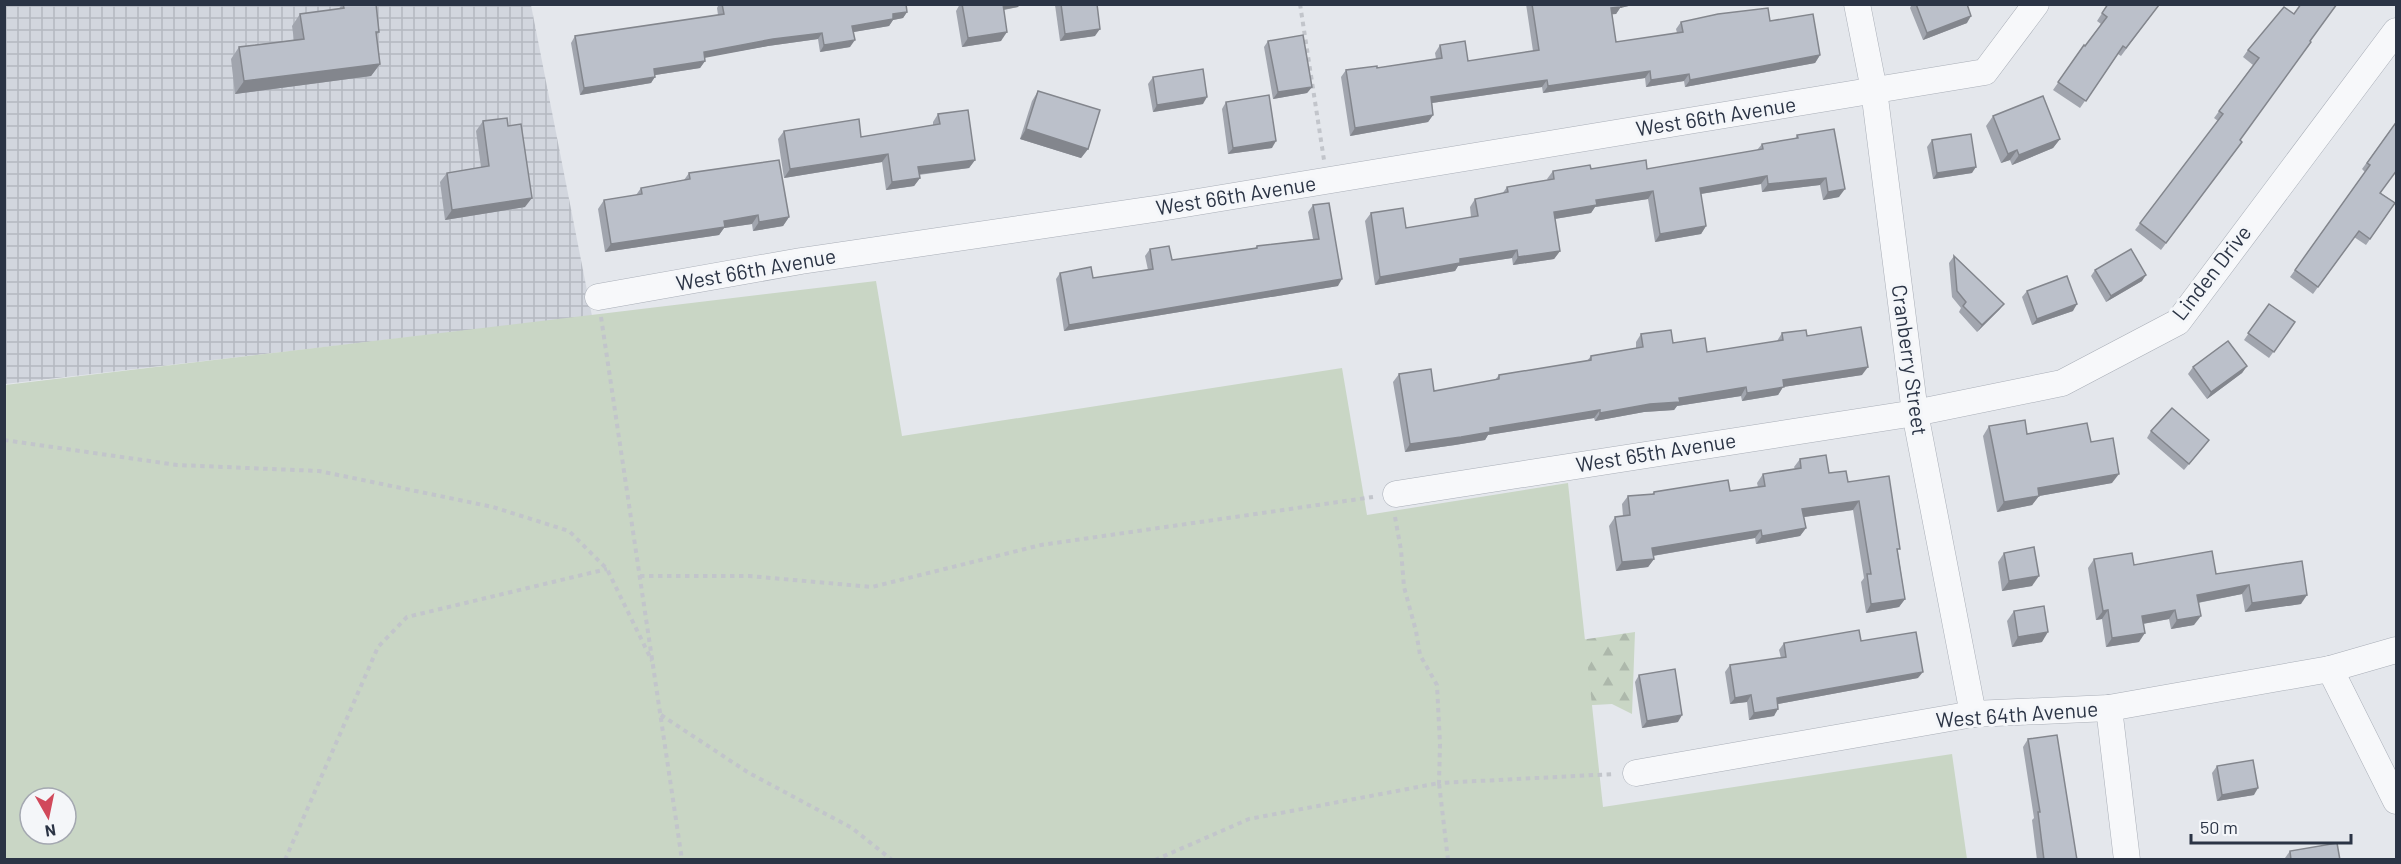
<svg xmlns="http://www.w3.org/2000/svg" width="2401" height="864" font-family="Barlow,sans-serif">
<defs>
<pattern id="industrial-grid" width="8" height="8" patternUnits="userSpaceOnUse" patternTransform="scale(1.5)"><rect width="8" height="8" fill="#d2d6de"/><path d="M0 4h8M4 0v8" fill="none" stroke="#b4b8c0"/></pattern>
<pattern id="forest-firs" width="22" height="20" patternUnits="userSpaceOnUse" patternTransform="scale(1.5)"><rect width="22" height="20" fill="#c9d6c5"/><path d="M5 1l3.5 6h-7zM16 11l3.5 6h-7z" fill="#adb8ab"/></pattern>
</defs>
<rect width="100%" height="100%" fill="#e4e7ec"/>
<path fill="url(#industrial-grid)" d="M4,5h527l61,311 -587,68z"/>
<path fill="url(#forest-firs)" d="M1635,632l-3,82 -20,-10 -73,4 -88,-49z"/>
<path fill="#c9d6c5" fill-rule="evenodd" d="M876,281l26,155 440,-68 25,147 201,-32 35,324 349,-53 15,105h-1962v-474zM30,798h36v36h-36z"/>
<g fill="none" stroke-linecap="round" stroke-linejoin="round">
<g stroke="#a9aeb7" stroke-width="27">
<g id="minor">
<path d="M1857,4l17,86 41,323 58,301"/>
<path d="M598,297l203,-36 360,-53 824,-136 51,-68"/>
<path d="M1396,494l519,-81 147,-30 116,-61 218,-291"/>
<path d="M2330,669l66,132"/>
<path d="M2109,708l18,152"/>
<path d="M1636,773l337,-59 136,-6 221,-39 66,-19"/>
</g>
</g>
<g stroke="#c2c5cb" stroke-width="4" stroke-dasharray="4.5 4.5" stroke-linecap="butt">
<path d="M1300,4l24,156"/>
<path d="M601,317l81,543"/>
<path d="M4,440l173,25 142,6 174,36 76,24 38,38 45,92"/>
<path d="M1395,517l6,33 3,37 12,44 4,24 17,30 3,59 -1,39 176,-9"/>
<path d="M640,576h109l123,11 169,-42 332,-48"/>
<path d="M661,715l88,58 103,55 40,32"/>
<path d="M285,860l93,-213 29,-30 200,-48"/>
<path d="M1155,860l94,-41 190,-36 9,77"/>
</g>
<use href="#minor" stroke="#f7f8fa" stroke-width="26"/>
</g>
<g fill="#a1a5ae">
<path d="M342,4h34l3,28 -3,4 4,28 -9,12 -136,18 -4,-35 8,-12 55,-7 -2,-14 8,-12 39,-5z"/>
<path d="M719,4h187l1,8 -4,6 -10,2 -4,6 -36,6 -3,15 -30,5 -2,-13 -50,7 -64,11 1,4 -5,7 -45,7 -4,8 -71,12 -9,-52 4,-7 143,-21 -1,-7z"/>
<path d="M960,4h60l-2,3 -14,3 -3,31 -39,6 -6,-36z"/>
<path d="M1097,4l-2,32 -35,5 -5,-36z"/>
<path d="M1526,4h111l-17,4 -4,6h-4l4,28 61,-9 -1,-4 5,-7 89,-1 50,34 -5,8 -130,24 -1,-6 -38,6 -1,-9 -102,15 -1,-6 -110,16 1,12 -5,7 -78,14 -9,-59 5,-7 31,-2 59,-9 -1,-6 5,-8 28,16 65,-10z"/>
<path d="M1912,4h55v19l-44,17 -13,-32z"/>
<path d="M2108,4l51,1 -38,51 -3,-2 -38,54 -27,-18 31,-45 1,1 16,-22 -4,-3z"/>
<path d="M1268,41l44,46 -5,6 -34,6 -9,-52z"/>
<path d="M2310,41l-70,99 -3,9 -76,101 -26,-20 83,-109 -4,-3 39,-53 -10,-8 5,-7z"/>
<path d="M1153,77l50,27 -50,8 -5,-28z"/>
<path d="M1038,91l50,58 -7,9 -61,-19 12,-38z"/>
<path d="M1226,102l46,46 -44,6 -6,-45z"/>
<path d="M938,114l37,46 -6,8 -50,7 1,3 -6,8 -28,4 -4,-28 -98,16 -6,-39 6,-8 77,6 72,-12v-3z"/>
<path d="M1993,116l67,23 -7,9 -41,17 -2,-5 -9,3 -15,-37z"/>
<path d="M483,121l25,5 17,81 -80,13 -5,-38 7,-9 34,-6 -5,-36z"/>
<path d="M2397,121l-16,72 14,10 -29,42 -12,-8 -41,57 -23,-17 75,-105 -3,-3z"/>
<path d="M1797,135l42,62 -16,3 -3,-15 -58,7 -1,-8 -60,10 5,32 -5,8 -46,8 -7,-43 -53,8 -4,6 -36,6 5,32 -6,8 -41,6 -1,-7 -54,8 -3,5 -80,14 -10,-64 6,-8 35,15 65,-11 -1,-10 5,-8 27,-5 5,-7 41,-7 -1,-1 6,-8 38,-2h56l110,-19 5,-6 33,-5z"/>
<path d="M1932,140l40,33 -39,6 -6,-32z"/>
<path d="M689,173l100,44 -6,9 -30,5 -1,-7 -28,4 -5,7 -114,17 -7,-43 6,-9 32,-5 5,-7 43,-8z"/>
<path d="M1313,205l25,81 -274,45 -8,-52 4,-6 33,5 55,-8 -3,-14 5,-7 22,11 83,-12 2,-2 56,-7 -5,-27z"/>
<path d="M1954,256l50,48 -5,6 -22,22 -18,-20 2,-4 -9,-11 -3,-34z"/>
<path d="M2095,270l47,11 -36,21 -15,-26z"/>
<path d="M2027,291l46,20 -41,14 -10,-28z"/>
<path d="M2269,304l26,18 -26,36 -25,-18z"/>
<path d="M1782,333l25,3 55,39 -79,12 -5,8 -36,6 -1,-5 -64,10 -3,4 -30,2 -49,9 -1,-3 -106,17 -3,5 -30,5 -50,7 -12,-70 6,-8 35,17 61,-11 4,-5 88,-14 4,-5 45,-8v-6l5,-8 66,18 70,-11z"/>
<path d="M2247,366l-5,7 -35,26 -19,-25 5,-7z"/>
<path d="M1989,426l38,8 64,8 21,41 -73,13 -7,9 -35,7 -14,-76z"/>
<path d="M2151,431l58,9 -25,30 -37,-32z"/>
<path d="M1800,459l48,23 50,70 7,47 -6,8 -33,6 -5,-31 3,-4 -11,-68 -49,7 2,11 -6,8 -44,8 -1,-6 -102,18 1,3 -6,8 -32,4 -7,-45 6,-9 8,-1 -1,-12 6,-8 24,-2 2,-2 76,-1 28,-4 -1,-4 6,-9 32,-5 -1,-2z"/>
<path d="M2004,553l28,33 -30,5 -4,-29z"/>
<path d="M2094,559l40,6 82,9 85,30 -56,8 -3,-18 -44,9 -4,22 -23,4 -2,-10 -26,5 -4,18 -33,5 -4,-28 -6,1 -8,-52z"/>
<path d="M2014,611l28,31 -30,5 -5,-26z"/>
<path d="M1861,641l57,37 -140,26 -4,12 -25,4 -2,-18 -17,2 -5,-32 5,-7 51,-7 -2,-8 5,-7z"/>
<path d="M1639,675l39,47 -36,6 -7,-46z"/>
<path d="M2028,739l49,121h-40l-5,-40 2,-2 -11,-71z"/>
<path d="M2217,766l37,29 -37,6 -5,-28z"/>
<path d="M2290,851l50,9h-55v-2z"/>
</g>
<g fill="#83868d">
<path d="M1001,4h19l-2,3 -22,4z"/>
<path d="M1618,4h19l-17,4 -4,6 -10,1 5,-7z"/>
<path d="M907,12l-4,6 -10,2 -4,6 -41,7 4,-7 41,-12z"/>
<path d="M1971,16l-4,7 -44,17 4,-7z"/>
<path d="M1100,29l-5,7 -35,5 5,-7z"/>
<path d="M1007,32l-6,9 -39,6 6,-9z"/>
<path d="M822,33l-4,6 -50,7 -69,13 5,-7 69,-13z"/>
<path d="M855,40l-5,7 -30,5 4,-7z"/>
<path d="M1820,55l-5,8 -130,24 5,-7z"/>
<path d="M705,61l-5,7 -51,8 5,-7z"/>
<path d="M380,64l-9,12 -136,18 9,-13z"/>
<path d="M1650,71l-5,7 -102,15 5,-7z"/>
<path d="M1689,74l-5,7 -38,6 5,-7z"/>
<path d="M655,77l-4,6 -71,12 4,-7z"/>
<path d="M1547,80l-5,7 -117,17 6,-7z"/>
<path d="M1312,87l-5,6 -34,6 5,-7z"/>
<path d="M1207,97l-4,7 -50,8 4,-7z"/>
<path d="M1433,115l-5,7 -78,14 5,-8z"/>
<path d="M1026,129l62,20 -7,9 -61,-19z"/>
<path d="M2060,139l-7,9 -41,17 7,-10z"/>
<path d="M1276,141l-4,7 -44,6 5,-6z"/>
<path d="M2017,150l-7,10 -9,3 7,-9z"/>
<path d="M888,154l-6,8 -98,16 6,-9z"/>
<path d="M975,160l-6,8 -56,7 5,-8z"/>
<path d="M1976,167l-4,6 -39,6 4,-6z"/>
<path d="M1767,176l-6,8 -67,11 6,-7z"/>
<path d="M920,178l-6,8 -28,4 6,-8z"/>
<path d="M1826,178l-6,7 -58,7 6,-8z"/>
<path d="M1845,189l-6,8 -16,3 5,-8z"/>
<path d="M1653,191l-5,8 -53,8 -4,6 -43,7 6,-8 42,-12z"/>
<path d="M532,198l-7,9 -80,13 7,-10z"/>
<path d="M758,215l-6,9 -28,4 -5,7 -114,17 6,-8 113,-23z"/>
<path d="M789,217l-6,9 -30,5 6,-9z"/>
<path d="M1706,226l-5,8 -46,8 5,-8z"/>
<path d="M1517,250l-5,8 -54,8 -3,5 -80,14 5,-8 80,-18z"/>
<path d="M1560,251l-6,8 -41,6 5,-8z"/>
<path d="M2146,275l-4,6 -36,21 5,-6z"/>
<path d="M1342,279l-4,7 -274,45 5,-6z"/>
<path d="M2004,304l-5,6 -22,22 5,-7z"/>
<path d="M2077,304l-4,7 -41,14 5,-6z"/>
<path d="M2247,366l-5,7 -35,26 4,-7z"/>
<path d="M1868,367l-6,8 -79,12 -5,8 -36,6 5,-8 36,-13z"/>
<path d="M1746,387l-5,9 -64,10 -3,4 -30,2 -49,9 5,-8 79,-15z"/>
<path d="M1600,410l-6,8 -106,17 -3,5 -30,5 -50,7 5,-8 80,-16z"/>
<path d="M2119,474l-7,9 -73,13 -7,9 -35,7 7,-10 34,-14z"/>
<path d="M1859,501l-6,9 -56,8 5,-9z"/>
<path d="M1806,528l-6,8 -44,8 6,-8z"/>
<path d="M1761,530l-6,8 -109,19 6,-9z"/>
<path d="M1654,559l-6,8 -32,4 6,-9z"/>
<path d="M2039,576l-7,10 -30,5 7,-10z"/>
<path d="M2249,585l-7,9 -51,10 6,-9z"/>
<path d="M2307,595l-6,9 -56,8 7,-9z"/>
<path d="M1905,599l-6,8 -33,6 5,-9z"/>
<path d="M2108,610l-6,9 -6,1 7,-9z"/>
<path d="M2175,610l-6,9 -33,6 6,-9z"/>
<path d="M2201,616l-7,9 -23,4 6,-9z"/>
<path d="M2048,632l-6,10 -30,5 6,-10z"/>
<path d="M2145,633l-6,9 -33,5 6,-9z"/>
<path d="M1923,672l-5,6 -146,27 5,-7z"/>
<path d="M1751,695l-4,7 -17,2 5,-6z"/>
<path d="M1778,709l-4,7 -25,4 5,-7z"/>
<path d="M1682,715l-4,7 -36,6 5,-7z"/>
<path d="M2258,788l-4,7 -37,6 5,-6z"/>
</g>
<g fill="#bbc0ca" stroke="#83868d" stroke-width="1.5">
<path d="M343,4h33l3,28h-3l4,32 -136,17 -5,-34 65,-8 -4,-25 44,-6z"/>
<path d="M722,4h184l1,8 -14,2v5l-41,7 3,14 -31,5 -2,-12 -49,6 -69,13 1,9 -51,8 1,8 -71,11 -9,-52 149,-22z"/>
<path d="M962,4h41l4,28 -39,6z"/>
<path d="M1061,4h36l3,25 -35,5z"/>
<path d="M1532,4h88l1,3 -10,1 5,34 67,-10 -2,-10 37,-8 50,-6 2,13 43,-7 7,41 -130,25 -1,-6 -38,6 -1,-9 -102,15 -1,-6 -116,17 2,18 -78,13 -9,-58 31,-4v2l65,-10 -2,-13 25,-4 3,20 71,-11z"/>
<path d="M1916,4h51l4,12 -44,17z"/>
<path d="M2108,4l51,1 -33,43 -3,-2 -37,55 -28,-19 26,-37 1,1 22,-29 -5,-4z"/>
<path d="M2301,4h36l-27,37 1,1 -71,98 2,2 -76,101 -26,-20 83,-109 -4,-3 40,-53 -11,-8 36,-43 10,7z"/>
<path d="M1303,35l9,52 -34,5 -10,-51z"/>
<path d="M1203,69l4,28 -50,8 -4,-28z"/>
<path d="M1038,91l62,19 -12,39 -62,-20z"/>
<path d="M1269,95l7,46 -43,7 -7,-46z"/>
<path d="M2043,96l17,43 -41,16 -2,-5 -9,4 -15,-38z"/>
<path d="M968,110l7,50 -57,7 2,11 -28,4 -4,-28 -98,15 -6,-38 75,-12 2,18 79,-13 -2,-10z"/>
<path d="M507,118l1,8 13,-2 11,74 -80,12 -5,-37 42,-7 -6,-45z"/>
<path d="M2397,121v49l-17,23 15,10 -25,36 -11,-8 -41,56 -23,-17 75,-105 -3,-2z"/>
<path d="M1834,129l11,60 -17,3 -2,-14 -58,6 -1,-8 -67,12 6,38 -46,8 -7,-43 -57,9 1,5 -43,7 6,39 -42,6 -1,-7 -57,9v4l-80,14 -9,-64 32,-5 3,20 72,-12 -3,-17 33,-7 -1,-5 47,-8 -1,-8 37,-6 1,4 55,-9 1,9 116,-20 -1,-5 36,-6 -1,-3z"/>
<path d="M1971,134l5,33 -39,6 -5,-33z"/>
<path d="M779,160l10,57 -30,5 -1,-7 -34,6 1,6 -114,17 -7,-44 38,-6 -1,-6 49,-9 -1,-6z"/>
<path d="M1329,203l13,76 -273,46 -9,-52 31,-6 2,11 60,-9 -3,-20 19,-3 3,14 85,-12v-2l62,-7 -6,-34z"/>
<path d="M2131,249l15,26 -35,21 -16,-26z"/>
<path d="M1954,256l50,48 -22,21 -19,-19 3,-4 -9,-11z"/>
<path d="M2067,276l10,28 -40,15 -10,-28z"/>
<path d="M2269,304l26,18 -21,30 -26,-19z"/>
<path d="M1861,327l7,40 -85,13 1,7 -37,6 -1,-6 -67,11 1,4 -30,2 -50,9v-3l-110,18v4l-29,5 -51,7 -11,-70 32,-5 3,22 65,-12v-4l92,-15v-4l52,-9 -2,-13 30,-4 2,13 32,-5 2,14 76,-12 -1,-7 24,-3 1,6z"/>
<path d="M2228,341l19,25 -36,26 -18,-25z"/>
<path d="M2172,408l37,32 -20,24 -38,-33z"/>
<path d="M2025,420l2,14 60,-11 4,19 22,-4 6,36 -81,14 1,8 -35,6 -15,-76z"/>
<path d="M1826,455l3,18 17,-2 2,11 41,-6 11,73h-3l8,50 -34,5 -4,-30h4l-12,-73 -57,8 4,19 -44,8 -1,-6 -109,18 2,11 -32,3 -7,-45 15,-2 -2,-19 26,-2v-2l74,-12 2,11 35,-5 -2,-12 38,-6 -1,-9z"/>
<path d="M2034,547l5,29 -30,5 -5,-28z"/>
<path d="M2212,551l4,23 86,-13 5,34 -55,8 -3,-18 -52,10 4,21 -24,4 -2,-10 -33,6 3,17 -33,5 -4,-28 -5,1 -9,-52 38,-6 2,12z"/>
<path d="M2044,606l4,26 -30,5 -4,-26z"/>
<path d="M1859,630l2,11 55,-9 7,40 -146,26 1,11 -24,4 -3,-18 -16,3 -5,-33 56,-8 -2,-14z"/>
<path d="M1675,669l7,46 -35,6 -8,-46z"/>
<path d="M2057,735l20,125h-33l-6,-48h2l-12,-73z"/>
<path d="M2253,760l5,28 -36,7 -5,-29z"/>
<path d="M2337,843l3,17h-49l-1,-9z"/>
</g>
<g text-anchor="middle" stroke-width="6" stroke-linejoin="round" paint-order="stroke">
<g font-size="21" fill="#2b3445" stroke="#f4f6f9">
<text transform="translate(1716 117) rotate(-9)" y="7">West 66th Avenue</text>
<text transform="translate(1236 196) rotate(-9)" y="7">West 66th Avenue</text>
<text transform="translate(756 270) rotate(-10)" y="7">West 66th Avenue</text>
<text transform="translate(2212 273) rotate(-52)" y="7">Linden Drive</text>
<text transform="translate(1909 360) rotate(82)" y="7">Cranberry Street</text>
<text transform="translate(1656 453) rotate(-9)" y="7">West 65th Avenue</text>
<text transform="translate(2017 715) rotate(-4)" y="7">West 64th Avenue</text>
</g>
</g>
<rect width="2401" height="864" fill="none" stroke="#2b3445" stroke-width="12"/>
<g transform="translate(48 816) rotate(171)"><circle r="28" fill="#f4f6f9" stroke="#a4a8b1" stroke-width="1.5"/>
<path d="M0-4.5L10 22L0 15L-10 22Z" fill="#d1495b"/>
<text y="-9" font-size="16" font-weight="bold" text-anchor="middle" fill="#2b3445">N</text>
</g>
<path d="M2191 834v9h160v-9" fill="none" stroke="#2b3445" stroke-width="3"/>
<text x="2200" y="834" font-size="18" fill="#2b3445" stroke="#f4f6f9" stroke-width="4.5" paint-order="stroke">50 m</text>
</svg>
